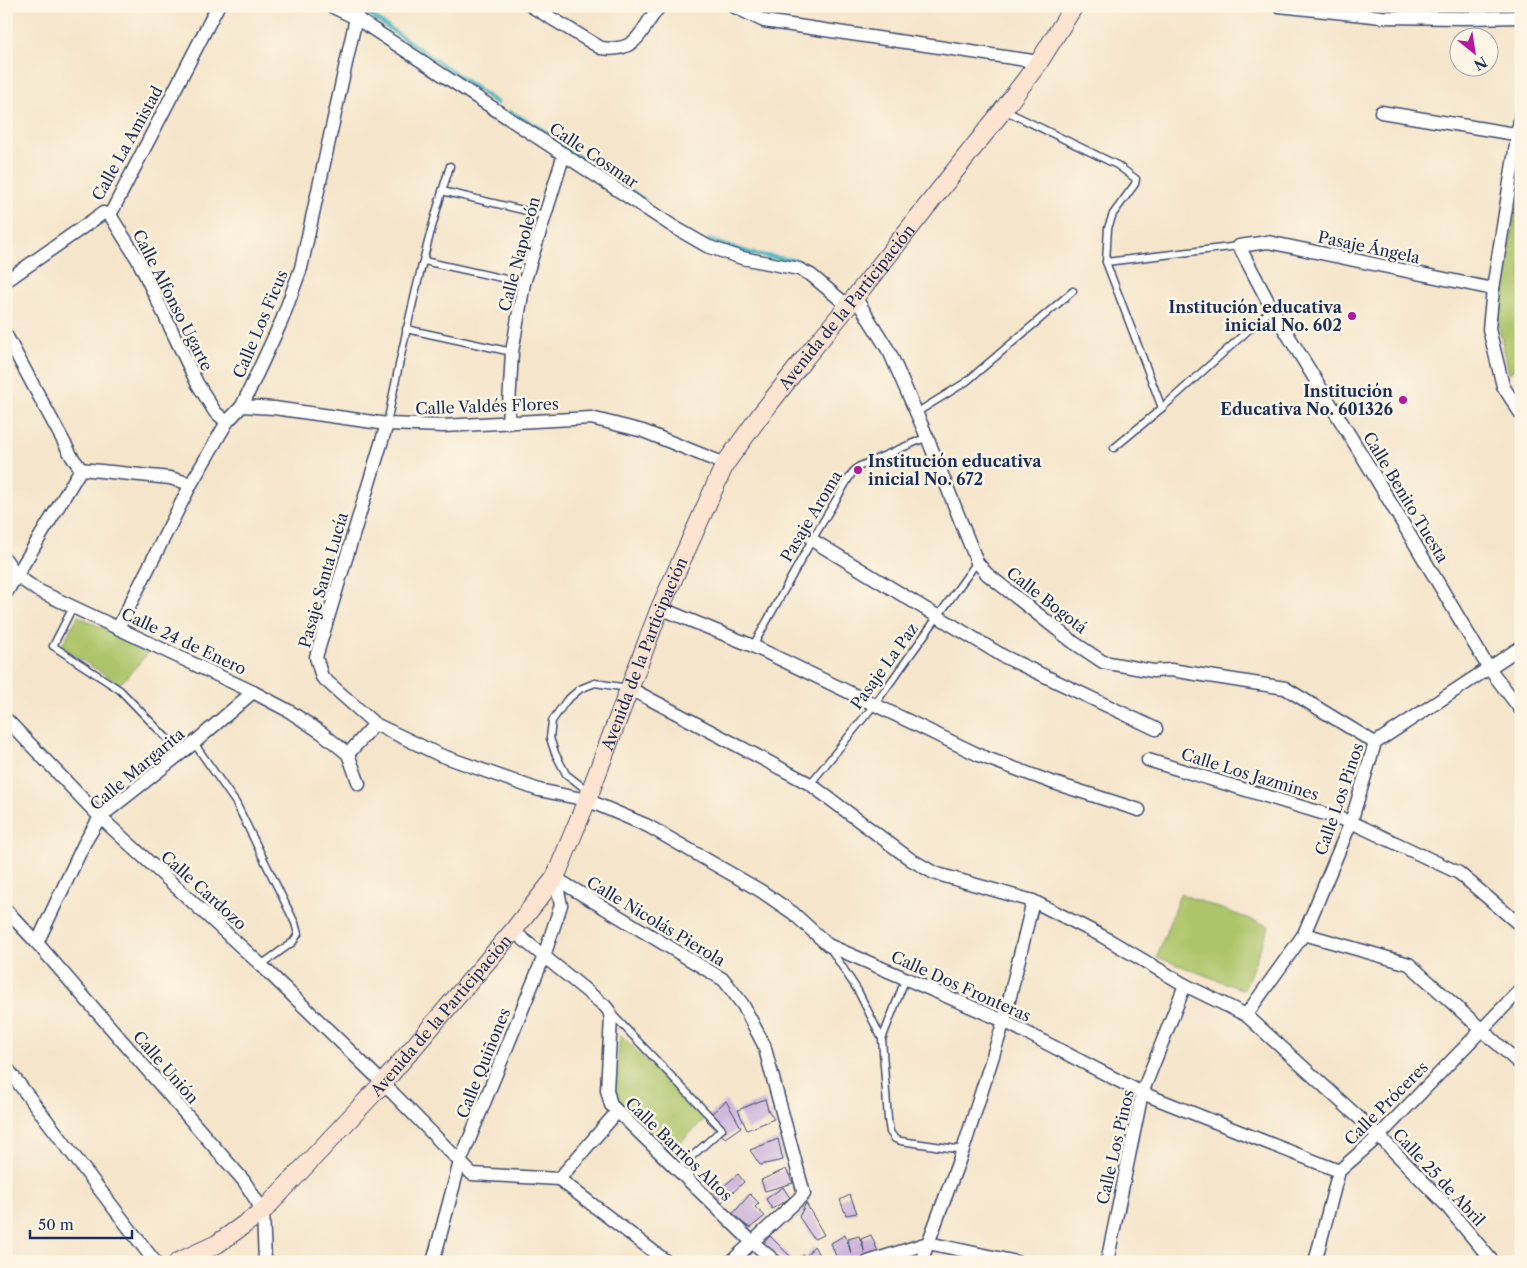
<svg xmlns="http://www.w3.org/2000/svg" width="1527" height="1268" font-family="'Libre Caslon Text',serif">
<rect width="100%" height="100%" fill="#fcf5e5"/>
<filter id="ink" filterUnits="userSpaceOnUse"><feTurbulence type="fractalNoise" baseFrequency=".02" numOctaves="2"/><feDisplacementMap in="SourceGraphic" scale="10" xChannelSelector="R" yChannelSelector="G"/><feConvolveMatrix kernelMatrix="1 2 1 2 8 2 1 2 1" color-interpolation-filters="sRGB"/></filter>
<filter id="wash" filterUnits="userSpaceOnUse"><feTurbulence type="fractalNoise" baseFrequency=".0096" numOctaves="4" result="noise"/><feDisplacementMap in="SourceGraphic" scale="20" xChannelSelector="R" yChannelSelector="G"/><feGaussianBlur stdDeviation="1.12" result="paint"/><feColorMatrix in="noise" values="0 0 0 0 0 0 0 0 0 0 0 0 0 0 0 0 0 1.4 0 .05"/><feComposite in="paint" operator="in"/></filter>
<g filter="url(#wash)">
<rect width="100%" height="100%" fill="#f5e5ca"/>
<g fill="#adc56b" stroke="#647a64">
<path d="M1521,179v186l-12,8 -12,-55z"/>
<path d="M78,616l72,35 -30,33 -59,-37z"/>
<path d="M1180,894l89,32 -25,64 -87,-33z"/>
<path d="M620,1034l85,85 -36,34 -48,-47 -6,-14z"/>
</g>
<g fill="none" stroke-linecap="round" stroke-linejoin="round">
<g stroke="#4cbac5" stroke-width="4.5">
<path d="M353,6l20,11 124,86"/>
<path d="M510,112l30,16 33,26 41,24 31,23"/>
<path d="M709,240l44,14 44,7"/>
</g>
</g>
<g id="blocks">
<g fill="#cbb1db">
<path d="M765,1099l3,11 6,9 -27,11 -9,-20z"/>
<path d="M726,1101l15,26 -16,11 -20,-19z"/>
<path d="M778,1139l5,21 -23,5 -10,-15z"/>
<path d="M786,1169l7,14 -28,8 -4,-11z"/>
<path d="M738,1174l6,8 -24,22 -7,-9z"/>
<path d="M783,1187l7,11 -18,11 -6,-10z"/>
<path d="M750,1194l9,9 -4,4 10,9 -15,12 -18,-13z"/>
<path d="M850,1195l7,18 -11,2 -6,-15z"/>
<path d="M806,1203l18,32 -10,4 -15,-22z"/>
<path d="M845,1235l6,18 -3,-14 11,-3 6,17 -4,-14 10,-4 8,19 -18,8h-23l-7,-19z"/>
<path d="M770,1236l22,22 -6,3 -23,-17z"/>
<path d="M814,1246l9,16h-12l-4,-7z"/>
<path d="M804,1255l4,7h-13v-1z"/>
</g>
</g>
</g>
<g filter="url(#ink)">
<use href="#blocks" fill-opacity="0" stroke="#3c4a6e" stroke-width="1"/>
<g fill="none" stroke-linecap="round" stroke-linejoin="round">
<g stroke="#3c4a6e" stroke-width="9">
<g id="service">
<path d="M1004,110l113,55 19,14 -1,5 -22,30 -5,14 -2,34 56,146"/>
<path d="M442,191l102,24"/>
<path d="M424,261l100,22"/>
<path d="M1106,262l133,-16"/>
<path d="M406,329l106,23"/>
<path d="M916,413l50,-31 107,-91"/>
<path d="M387,424c17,-87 36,-174 63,-258"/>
<path d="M1114,448l48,-40 110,-99"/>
<path d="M73,607l-20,39 67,44 61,63"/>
<path d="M753,646l59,-106 40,-67 6,-6 69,-30"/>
<path d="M194,743l42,60 59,120 3,11 -5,8 -32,23"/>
<path d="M810,784l65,-80 102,-142"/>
<path d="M588,791l-22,-17 -11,-21 -5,-15 2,-17 14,-20 14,-12 15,-6 33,5"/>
<path d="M830,948l28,43 24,48 6,80 2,13 5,7 6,2 62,9"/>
<path d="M613,1015l109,114 -45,41"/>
<path d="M882,1039l23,-59"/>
</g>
</g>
<g stroke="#3c4a6e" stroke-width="15">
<g id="minor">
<path d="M331,6l25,12 318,209 33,19 35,12 57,11 12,6 37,31"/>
<path d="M531,6l70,42c39,5 38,-18 59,-42"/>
<path d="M733,6l31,15 275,41"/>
<path d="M1279,6l103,11 81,1 58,-1"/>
<path d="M1381,112l140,23"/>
<path d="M1521,113l-28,176 -4,40 14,57 18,28"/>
<path d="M110,215l28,45 59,123 18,29 12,10"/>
<path d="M110,215l108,-209"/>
<path d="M6,281l97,-68 7,2"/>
<path d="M1493,289l-225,-47 -29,4 33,63 102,166 114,192 33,43"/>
<path d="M855,297l35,56 37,84 50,125 10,12 86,68 30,20 50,9 18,-1 114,18 90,55"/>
<path d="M6,335l66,122 9,12 89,9 21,6"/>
<path d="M242,406l32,2 113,16 57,2 147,-8 52,13 82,33"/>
<path d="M508,423l4,-71 12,-69 40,-129"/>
<path d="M812,540l191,116 153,73"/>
<path d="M6,560l11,16 20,14 216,102 36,19 33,22 26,21 11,30"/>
<path d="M6,593l75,-124"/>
<path d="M660,608l93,38 228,110 70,26 88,28"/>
<path d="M118,628l73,-144 36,-62 15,-16 40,-86 19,-52 55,-250 5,-12"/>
<path d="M629,688l181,96 100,75 24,14 99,28 69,35 83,49 61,30 133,121 65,67 49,59"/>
<path d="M6,719l94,98 161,148 122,118 89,91 87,5 108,83"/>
<path d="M375,724l-53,-47 -6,-20 71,-233"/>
<path d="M348,754l27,-30 65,31 99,35 48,10 61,26 113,65 32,22 35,32 176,76 138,72 197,78"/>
<path d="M1148,760l203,62 108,51 62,53"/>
<path d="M555,878l169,102 19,25 21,40 40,149 -73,68"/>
<path d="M6,910l31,33 207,238 19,30 2,51"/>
<path d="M513,931l92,75 4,5 2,7 -4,72 4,15 140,136 25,21"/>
<path d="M1304,934l105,30 112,101"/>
<path d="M37,943l47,-99 16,-27 94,-74 59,-51"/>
<path d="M1246,1015l58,-81 47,-112 24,-79 146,-96"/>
<path d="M6,1067l149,195"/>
<path d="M559,1179l58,-67"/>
<path d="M433,1262l27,-100 84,-206 17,-51 -6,-27"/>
<path d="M868,1262l60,-19 89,19"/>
<path d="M921,1262l42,-112 41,-129 29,-120"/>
<path d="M1107,1262l35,-169 43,-108"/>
<path d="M1315,1262l24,-91 40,-35 142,-147"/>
</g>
</g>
<g stroke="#3c4a6e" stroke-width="20">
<g id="secondary">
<path id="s1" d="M178,1262l39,-18 46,-33 120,-128 130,-152 42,-53 32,-78 73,-192 65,-144 34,-47 46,-59 43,-52 155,-196 36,-48 35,-56"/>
</g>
</g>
<use href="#service" stroke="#fff" stroke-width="6"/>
<use href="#minor" stroke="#fff" stroke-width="12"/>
<use href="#secondary" stroke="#fde4d1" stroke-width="18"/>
</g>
</g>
<g fill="#b5179e" stroke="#fcf5e5" stroke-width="2">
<circle cx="1352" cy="316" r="5"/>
<circle cx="1403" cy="400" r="5"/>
<circle cx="858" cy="470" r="5"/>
</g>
<g text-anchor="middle" stroke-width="5" stroke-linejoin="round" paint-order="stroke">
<g font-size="16" fill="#1b2f5e" stroke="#fcf5e5">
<text transform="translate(127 143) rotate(-61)" y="6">Calle La Amistad</text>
<text transform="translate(594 155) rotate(34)" y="6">Calle Cosmar</text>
<text transform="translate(1369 247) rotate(12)" y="6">Pasaje Ángela</text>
<text transform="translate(519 254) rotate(-75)" y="6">Calle Napoleón</text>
<text transform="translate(173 300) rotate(63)" y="6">Calle Alfonso Ugarte</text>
<text dy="6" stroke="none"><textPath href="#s1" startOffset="1189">Avenida de la Participación</textPath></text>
<text transform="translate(260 324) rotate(-67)" y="6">Calle Los Ficus</text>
<text transform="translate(487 406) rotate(-2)" y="6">Calle Valdés Flores</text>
<text transform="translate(1406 497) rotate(59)" y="6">Calle Benito Tuesta</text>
<text transform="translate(811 516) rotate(-59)" y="6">Pasaje Aroma</text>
<text transform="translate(323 580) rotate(-74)" y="6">Pasaje Santa Lucía</text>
<text transform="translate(1047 600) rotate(38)" y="6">Calle Bogotá</text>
<text transform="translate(184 641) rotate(25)" y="6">Calle 24 de Enero</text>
<text dy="6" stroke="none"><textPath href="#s1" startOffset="784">Avenida de la Participación</textPath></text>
<text transform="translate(884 666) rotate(-54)" y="6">Pasaje La Paz</text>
<text transform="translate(137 769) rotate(-40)" y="6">Calle Margarita</text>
<text transform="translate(1250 774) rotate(17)" y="6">Calle Los Jazmines</text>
<text transform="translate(1339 799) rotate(-71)" y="6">Calle Los Pinos</text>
<text transform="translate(204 890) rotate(42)" y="6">Calle Cardozo</text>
<text transform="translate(656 921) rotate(31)" y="6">Calle Nicolás Pierola</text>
<text transform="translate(961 986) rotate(24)" y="6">Calle Dos Fronteras</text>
<text dy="6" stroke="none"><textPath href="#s1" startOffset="364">Avenida de la Participación</textPath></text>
<text transform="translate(483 1063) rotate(-68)" y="6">Calle Quiñones</text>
<text transform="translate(166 1067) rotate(49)" y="6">Calle Unión</text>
<text transform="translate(1386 1103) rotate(-45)" y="6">Calle Próceres</text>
<text transform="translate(1115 1147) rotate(-77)" y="6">Calle Los Pinos</text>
<text transform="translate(679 1149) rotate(44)" y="6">Calle Barrios Altos</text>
<text transform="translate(1439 1177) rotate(47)" y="6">Calle 25 de Abril</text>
</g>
<g font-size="16" font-weight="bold" fill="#1b2f5e" stroke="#fcf5e5" text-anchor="end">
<text x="1342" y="313">Institución educativa<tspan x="1342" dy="18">inicial No. 602</tspan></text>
<text x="1393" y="397">Institución<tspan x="1393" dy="18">Educativa No. 601326</tspan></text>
<text x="868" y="467" text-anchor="start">Institución educativa<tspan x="868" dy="18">inicial No. 672</tspan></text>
</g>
</g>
<rect width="1527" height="1268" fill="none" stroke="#fcf5e5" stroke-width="25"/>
<g transform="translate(1474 52) rotate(150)"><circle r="24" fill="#fcf5e5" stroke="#a2a6af"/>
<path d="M0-4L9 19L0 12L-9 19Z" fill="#b5179e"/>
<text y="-8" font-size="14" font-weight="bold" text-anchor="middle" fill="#1b2f5e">N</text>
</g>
<path d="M30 1230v8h102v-8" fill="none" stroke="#1b2f5e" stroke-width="2.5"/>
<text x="38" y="1230" font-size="15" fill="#1b2f5e" stroke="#fcf5e5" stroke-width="4" paint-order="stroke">50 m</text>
</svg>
